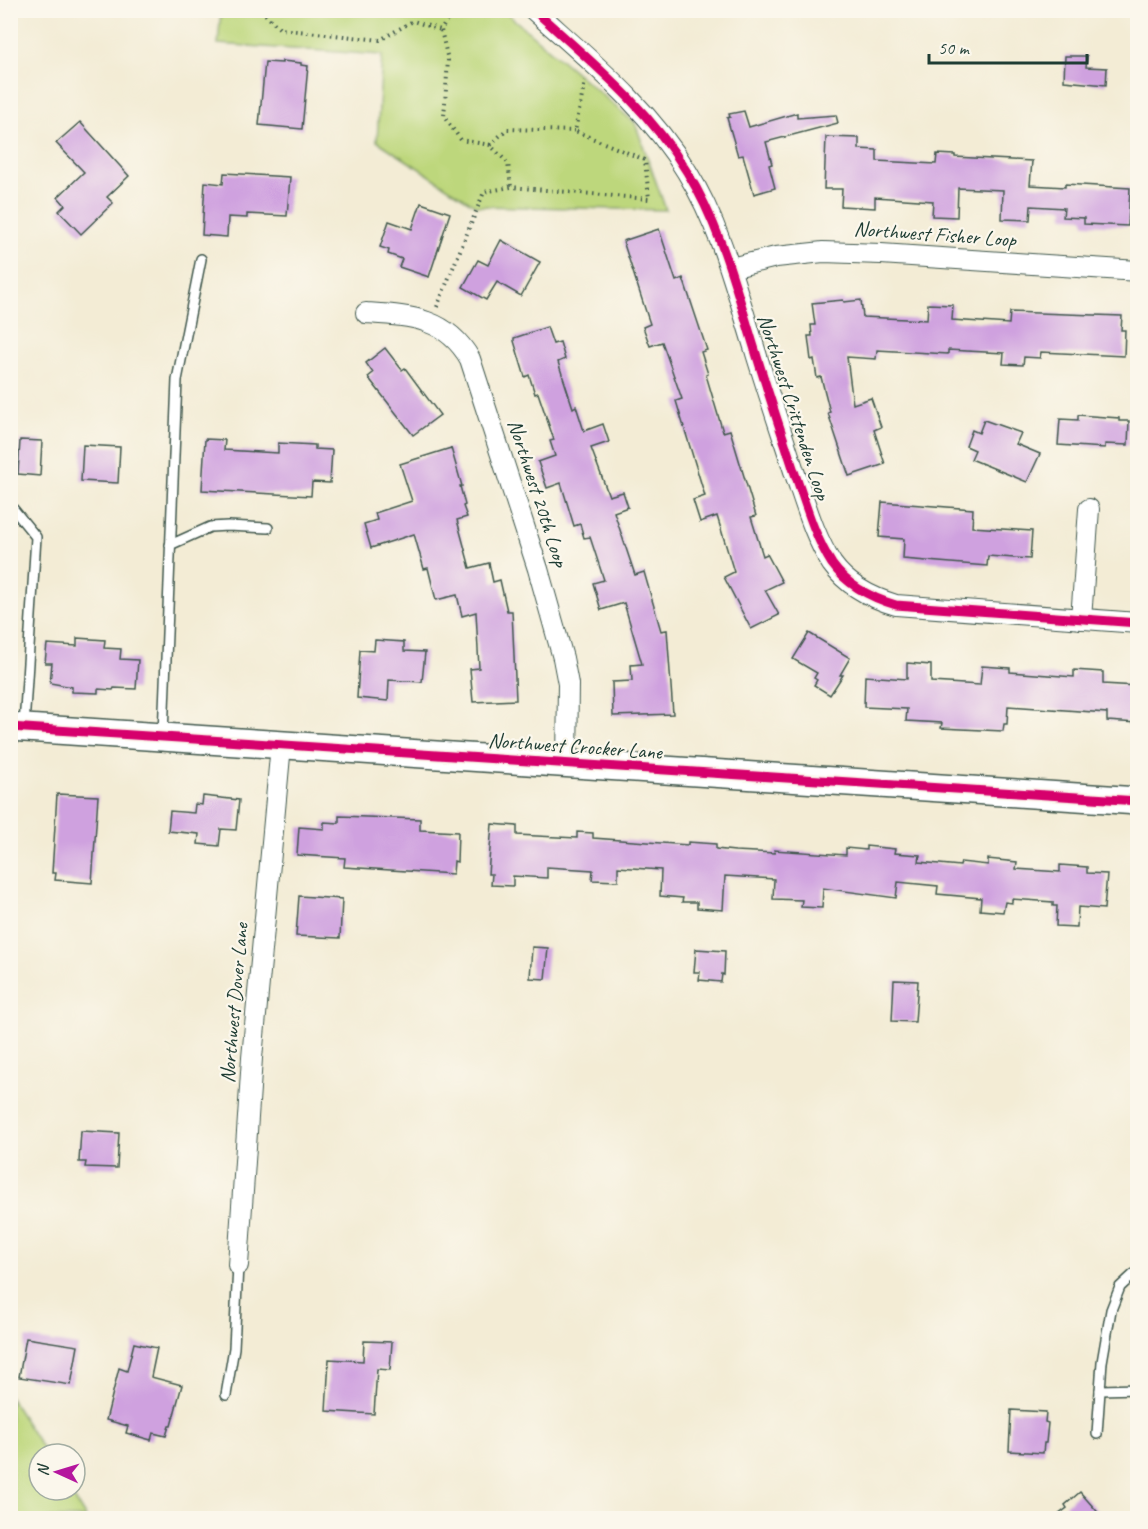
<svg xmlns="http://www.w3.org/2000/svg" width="1148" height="1529" font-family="Caveat,sans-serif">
<rect width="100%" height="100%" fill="#fbf7ec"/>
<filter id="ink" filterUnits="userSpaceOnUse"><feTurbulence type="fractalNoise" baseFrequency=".0167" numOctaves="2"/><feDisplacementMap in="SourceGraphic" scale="12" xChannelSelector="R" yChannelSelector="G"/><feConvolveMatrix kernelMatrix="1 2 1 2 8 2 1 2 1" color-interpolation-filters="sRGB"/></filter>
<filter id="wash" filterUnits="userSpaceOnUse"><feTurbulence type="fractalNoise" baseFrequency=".008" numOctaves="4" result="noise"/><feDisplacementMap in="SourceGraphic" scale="24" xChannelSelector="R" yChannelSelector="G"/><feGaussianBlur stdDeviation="1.35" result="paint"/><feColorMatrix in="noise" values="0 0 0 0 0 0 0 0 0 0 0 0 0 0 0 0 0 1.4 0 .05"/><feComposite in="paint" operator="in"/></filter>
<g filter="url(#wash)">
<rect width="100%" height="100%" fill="#f3ecd5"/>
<g fill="#bdd77c" stroke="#6e8a58" stroke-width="1.5">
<path d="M221,11h283l131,112 31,87 -190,-4 -99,-65 5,-86 -164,-11z"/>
<path d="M10,1398l36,56h-7v36h30l17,28h-75z"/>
</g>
<g id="blocks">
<g fill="#cfa1df">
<path d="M1065,56h22l-1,11 21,1 -1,17 -42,-4z"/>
<path d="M282,61l19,2v2l7,1 -6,63 -43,-4 6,-63 17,1z"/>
<path d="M744,111l5,16 48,-14v5l39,-3 2,8 -72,19 6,22 -3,1 6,23 -21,6 -11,-39 -5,1 -11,-38 3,-1 -1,-3z"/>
<path d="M80,122l49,54 -22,21 6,6 -32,31 -22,-23 6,-6 -7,-8 26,-25 -28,-29z"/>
<path d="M826,137l33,1v11l18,1v11l59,3 1,-10 18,1v2l77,4 -2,24 35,2v-3l65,4 -2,38 -44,-2v-6l-21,-1 1,-9 -33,-2 -1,14 -28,-1 1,-29 -45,-2 -1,29 -25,-1 1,-15 -58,-4v11l-34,-2 1,-17h-18z"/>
<path d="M224,173l66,4 -3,39 -40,-2v4l-19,-1 -1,20 -25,-2 3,-53 18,2z"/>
<path d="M421,203l29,10 -21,64 -30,-10 3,-8 -14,-5 1,-4 -9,-3 9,-26 23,8z"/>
<path d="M659,229l17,52 7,-3 24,72 -6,2 7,22 -2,1 17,57 7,-2 26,86 -5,1 12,39 4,-2 15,28 -17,8 14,25 -28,14 -27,-52 10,-5 -17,-56 -17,6 -7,-22 12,-4 -29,-95 6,-2 -20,-57 -12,4 -7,-19 7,-3 -27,-83z"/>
<path d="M501,240l39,22 -19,34 -24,-14 -11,18 -23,-13 15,-27 10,5z"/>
<path d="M843,300l1,2 17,-2 2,17 64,3 1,-16 25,1 -1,15 57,4 1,-12 112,4 -1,14h4l-1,26 -83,-4 -1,6 -16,-1 -1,8 -20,-1 1,-11 -56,-3v4l-71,-4 -1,9 -29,-2 6,47 18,-6 10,29 -7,3 11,34 -36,12 -21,-63 2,-1 -9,-35 -4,1 -3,-19 -3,1 -3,-24h4l-1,-11h4l-3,-22z"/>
<path d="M547,327l6,17 7,-2 5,17 -7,3 15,46 3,-2 8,25 19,-7 6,18 -18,6 18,48 14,-4 5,15 -14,5 21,63 9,-3 17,59 6,-1 6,84 -60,2 -1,-34 20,-1 -1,-16 11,-1 -18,-61 -23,7 -8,-27 11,-3 -14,-43 -6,1 -4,-14 -6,2 -13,-43 -14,5 -9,-26 17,-6 -5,-15 4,-1 -16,-47 -3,1 -6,-19 -4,2 -11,-36v-3z"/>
<path d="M385,348l17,22 3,-2 35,47 -27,20 -45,-58 5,-4 -7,-10z"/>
<path d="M1078,415l41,3v3h10l-1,24 -23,-1v4l-47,-3 2,-26 18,1z"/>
<path d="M984,420l37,13 -5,11 24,10 -13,28 -56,-23 4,-9 -9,-4 6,-16 7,3z"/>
<path d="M205,439l20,1 -1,10 54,3v-10l37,2v4l17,1 -2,33 -18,-1 -1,14 -109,-6z"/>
<path d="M20,440l22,1 -2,35 -22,-2z"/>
<path d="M83,445l37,2 -2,36 -37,-2z"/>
<path d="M451,448l11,38h-2l5,19 -2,1 4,11 -10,3 13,48 19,-5 4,19 7,-2 7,31h5l4,89 -43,2 -3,-33 9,-1 -3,-56 -14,4 -5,-21 -21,5 -8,-32 -4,1 -10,-35 -43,14 -7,-24 13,-4 -2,-7 37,-12 -12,-37z"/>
<path d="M882,502l91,7 -1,18 60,4 -2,28 -42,-3 -1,10 -84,-7 1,-20 -25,-2z"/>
<path d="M809,633l41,25 -10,17h3l-13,20 -16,-10 3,-5 -3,-2 3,-5 -24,-14z"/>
<path d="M77,638l28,2 -1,8 17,1 -1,10 18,1 -2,29 -22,-1 -1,2 -15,-1v4l-26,-1v-5l-22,-4 2,-20h-7l2,-19 30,2z"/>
<path d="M375,640l29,2v9l21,1 -3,30 -33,-2 -1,21 -31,-3 3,-48 14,1z"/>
<path d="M907,663l24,2v17l49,3 2,-19 28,2v4l64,5v-7l29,2v12l34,2v37l-30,-2v-8l-99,-7 -1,18h-3l-1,7 -62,-3 1,-5 -36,-2 1,-12 -43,-2 1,-31 42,3z"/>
<path d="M57,794l41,2 -6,87 -37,-3 1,-7h-4z"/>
<path d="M203,796l36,4 -3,30 -15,-1 -2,17 -21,-2 1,-10 -31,-3 2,-20 24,2 1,-9 7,1z"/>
<path d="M339,816l81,3v11l38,2 -1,30 -3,-1 -1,13 -109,-7 1,-9 -48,-3 2,-28 25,2v-7l15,1z"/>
<path d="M492,824l25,2v9l60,3v-6l16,1v5l95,7v-3l28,2v5l19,2 40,2 -1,-3 72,5v-7l20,2v-4l29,3 -1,4 26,2 -1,7 41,4 1,-4 27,3v-6l29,3 -1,7 44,3v-7l27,2v6l20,1 -3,35 -26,-2 -1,20 -21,-1 1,-20h-4v-4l-41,-3v4l-7,-1 -2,10 -23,-2 1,-12 -44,-4 1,-8 -40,-4 -2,16 -73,-10 -1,20 -21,-1 1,-7 -29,-1 1,-20 -49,-3 -2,34 -26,-2v-6h-15l1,-4 -23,-2 1,-26 -43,-3v14l-26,-1 1,-10 -46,-3v11l-34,-2v10l-22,-1 1,-11h-4z"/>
<path d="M299,896l43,3 -2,39 -44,-2z"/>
<path d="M532,947l16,1 -3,31 -15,-1z"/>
<path d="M696,949l29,2 -1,24 -2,-1 -1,8 -22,-2 1,-8h-6z"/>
<path d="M894,980l24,1 -3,41 -23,-1z"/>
<path d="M81,1131l38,2 -2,35 -32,-1 1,-5h-7z"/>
<path d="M26,1338l52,8 -7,39 -52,-8z"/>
<path d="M364,1341l28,1 -2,28 -13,-1 -3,45 -48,-3 3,-52 34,2z"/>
<path d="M134,1343l23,5 -6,29 31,8 -11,41h-2l-3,10 -13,-3 -2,7 -25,-7 2,-7 -22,-6 13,-52 8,3z"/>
<path d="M1011,1410l35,2 -1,10 3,1 -2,20h-2l-1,10 -34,-2z"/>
<path d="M1080,1492l23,26h-49l13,-10 -2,-3z"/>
</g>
</g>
</g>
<g filter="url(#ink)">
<use href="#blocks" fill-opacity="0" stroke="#3f574c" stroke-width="1.5"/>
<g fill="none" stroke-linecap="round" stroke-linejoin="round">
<g stroke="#3f574c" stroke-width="12">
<g id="lane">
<path d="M10,505l26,32 -12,189"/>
<path d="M170,545l40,-18 18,-1 40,2"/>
<path d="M163,735l14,-355 24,-121"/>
<path d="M1100,1390l38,-1"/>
<path d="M226,1395l8,-47 4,-83"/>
<path d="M1097,1434l5,-72 9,-52 9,-23 14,-13h4"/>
</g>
</g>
<g stroke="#3f574c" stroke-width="22">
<g id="street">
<path d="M534,10c55,50 114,97 153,162 34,55 49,117 68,178 12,40 26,81 39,121 11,31 20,65 38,93 15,21 40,34 64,41l242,18"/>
<path d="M731,268l45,-11 47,-5 58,2 257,17"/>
<path d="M366,313c44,3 80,4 104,46l68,210 25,89 5,26 -1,79"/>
<path d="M1081,619l8,-110"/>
<path d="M238,1265l14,-207 29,-313"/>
</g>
</g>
<g stroke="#3f574c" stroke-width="30">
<path id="secondary" d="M10,727l1128,74"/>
</g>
<g stroke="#3f574c" stroke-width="4" stroke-dasharray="1.5 4.5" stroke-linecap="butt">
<path d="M261,10l19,19 100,11 33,-19 28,9"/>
<path d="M453,10l-12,20 7,30 -4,57 17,23 29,5 18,18 3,24"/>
<path d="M490,145l17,-16 68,2"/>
<path d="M437,307l47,-115 27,-5 138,12 -4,-39 -70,-29 10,-50"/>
</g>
<use href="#lane" stroke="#fff" stroke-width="9"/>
<use href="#street" stroke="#fff" stroke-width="20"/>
<use href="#secondary" stroke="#fff" stroke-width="27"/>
<g stroke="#fbf7ec" stroke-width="13">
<g id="cycleway">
<path d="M534,10c55,50 114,97 153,162 34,55 49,117 68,178 12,40 26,81 39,121 11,31 20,65 38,93 15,21 40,34 64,41l242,18"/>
<path d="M10,727l1128,74"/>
</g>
</g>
<use href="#cycleway" stroke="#d6006c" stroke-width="9"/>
</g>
</g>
<g text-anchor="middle" stroke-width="4.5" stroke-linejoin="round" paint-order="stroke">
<g font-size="21" fill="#1f3d34" stroke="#fbf7ec">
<text transform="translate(935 234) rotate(4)" y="7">Northwest Fisher Loop</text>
<text transform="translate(794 407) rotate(72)" y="7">Northwest Crittenden Loop</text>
<text transform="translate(538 493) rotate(72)" y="7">Northwest 20th Loop</text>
<text transform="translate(575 746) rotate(4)" y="7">Northwest Crocker Lane</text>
<text transform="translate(234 1003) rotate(-85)" y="7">Northwest Dover Lane</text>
</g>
</g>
<rect width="1148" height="1529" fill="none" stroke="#fbf7ec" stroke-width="36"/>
<g transform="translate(57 1472) rotate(274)"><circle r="28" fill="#fbf7ec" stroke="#a3ada2" stroke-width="1.5"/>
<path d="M0-4.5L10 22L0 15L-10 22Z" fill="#b5179e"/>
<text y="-9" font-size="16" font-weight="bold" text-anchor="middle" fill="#1f3d34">N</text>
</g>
<path d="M929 54v9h158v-9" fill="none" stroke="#1f3d34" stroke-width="3"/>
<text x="938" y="54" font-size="18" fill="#1f3d34" stroke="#fbf7ec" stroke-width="4.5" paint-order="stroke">50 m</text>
</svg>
